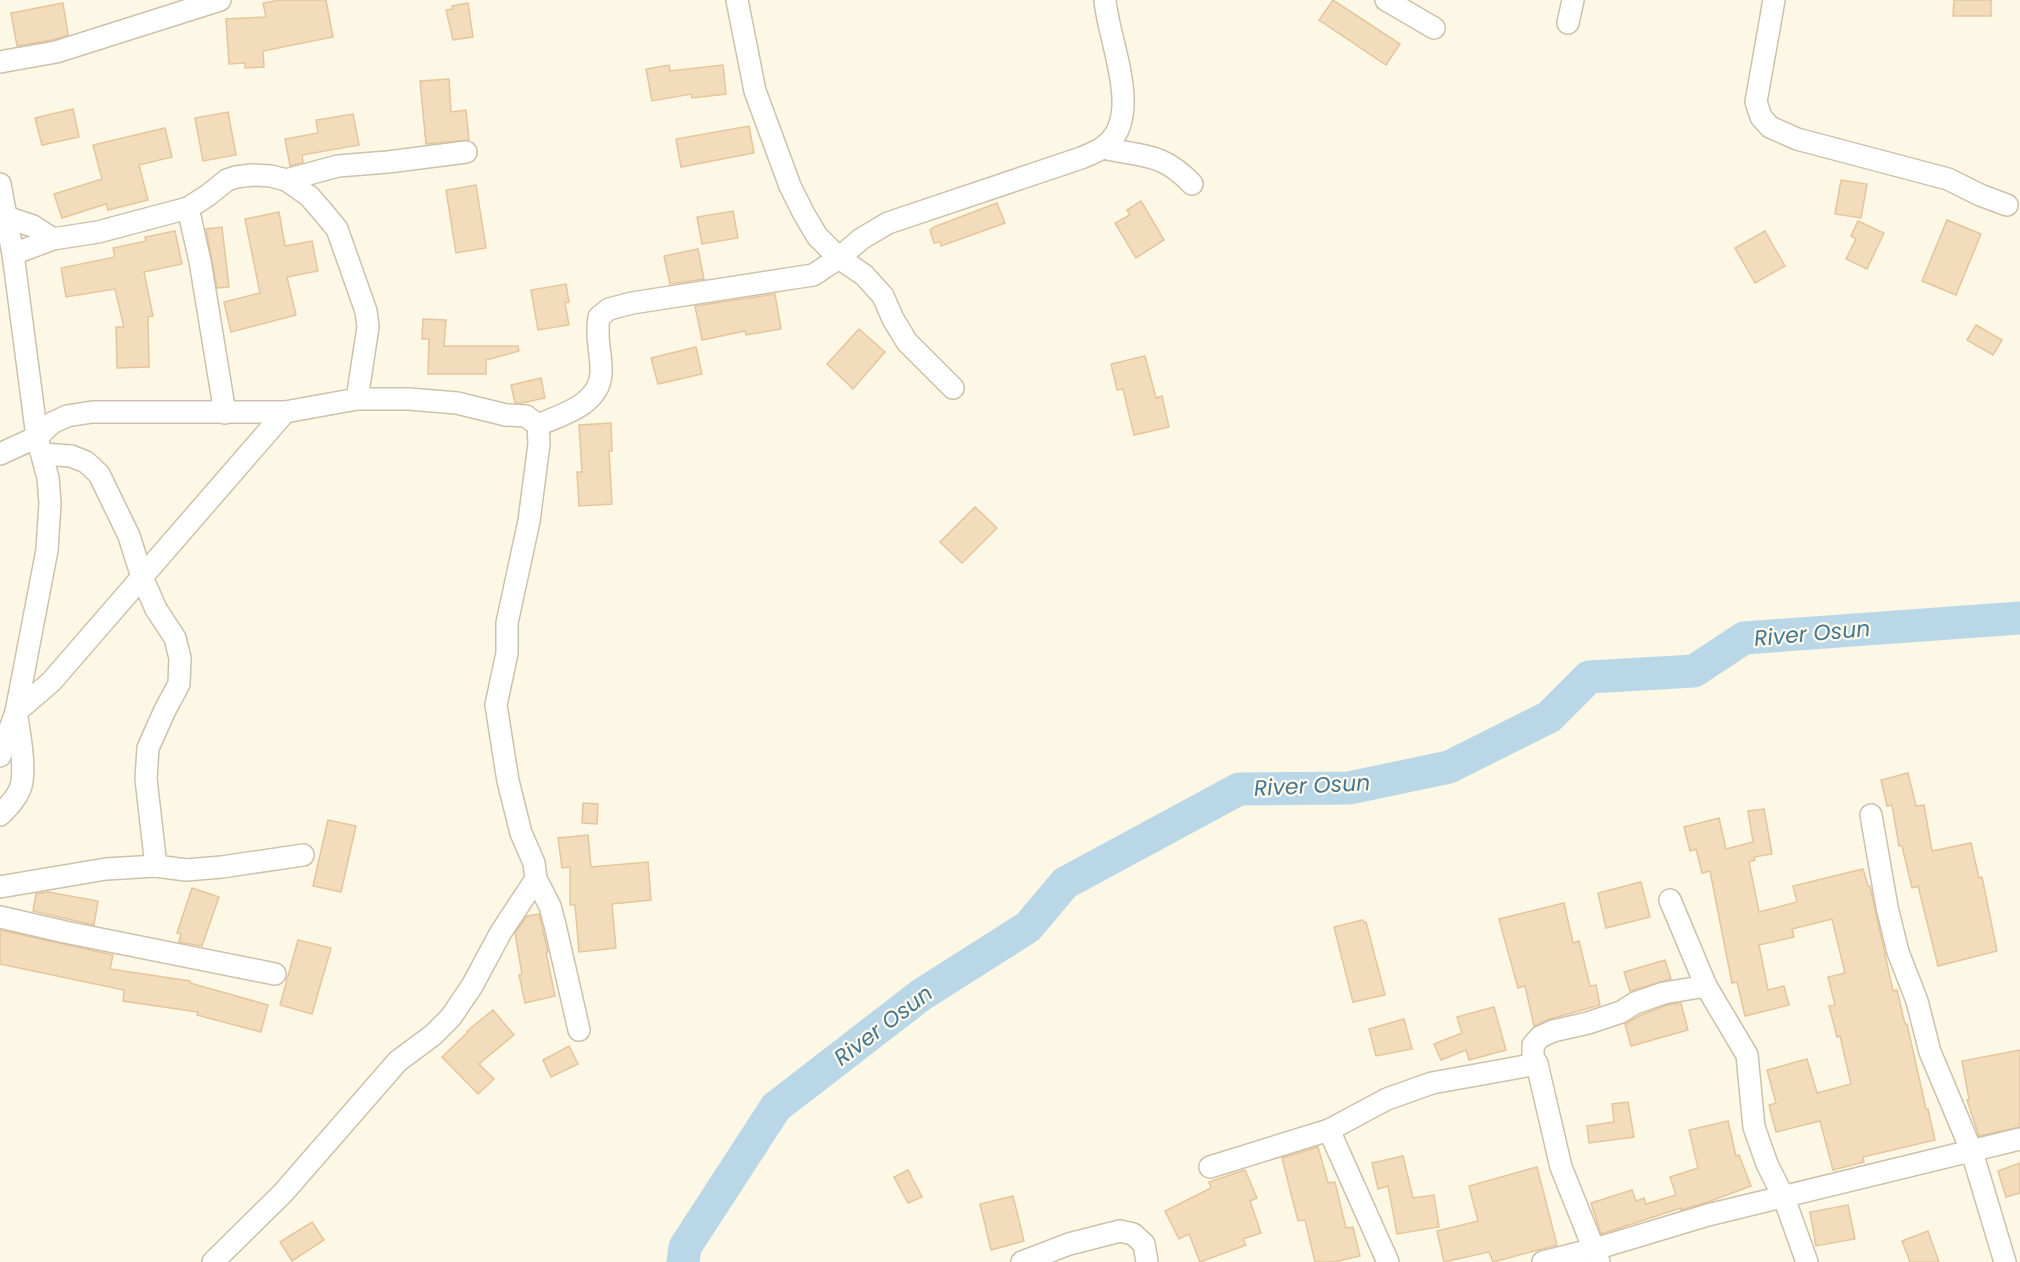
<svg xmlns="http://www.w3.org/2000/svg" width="2020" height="1262" font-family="Poppins,sans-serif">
<rect width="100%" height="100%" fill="#fdf8e5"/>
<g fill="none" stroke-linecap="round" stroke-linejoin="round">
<path stroke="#b9d7e7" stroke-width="33" d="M683,1262l2,-15 91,-140 145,-112 107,-68 37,-44 174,-94 110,-1 100,-21 100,-50 40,-40 105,-6 50,-33 276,-20"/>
</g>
<g fill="#f2dcbc" stroke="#e5c69c" stroke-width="1.5">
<path d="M280,0h46l7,37 -70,14 1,16 -19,1v-5l-16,1 -3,-45 40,-2 -3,-14z"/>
<path d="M1333,0l67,44 -14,21 -67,-45z"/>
<path d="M1954,0h37v16h-38z"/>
<path d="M63,3l5,32 -15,5 -36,6 -6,-33z"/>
<path d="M468,3l5,34 -20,3 -7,-30 7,-1 -1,-3z"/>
<path d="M669,65l1,6 53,-6 3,29 -34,4 -1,-4 -39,7 -6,-32z"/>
<path d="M449,79l2,33 15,-2 3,30 -43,4 -6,-63z"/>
<path d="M73,109l6,28 -37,8 -7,-27z"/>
<path d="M228,112l8,43 -33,6 -8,-43z"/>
<path d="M353,114l6,31 -57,10 1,7 -13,4 -5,-27 33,-6 -2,-13z"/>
<path d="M749,126l5,27 -73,14 -5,-28z"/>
<path d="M165,128l7,29 -33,8 9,35 -40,10 -2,-6 -44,14 -8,-24 48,-15 -9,-34z"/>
<path d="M1841,180l26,4 -6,34 -26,-4z"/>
<path d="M476,185l10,63 -30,5 -10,-63z"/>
<path d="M1141,201l23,39 -28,18 -21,-35 15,-8 -3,-5z"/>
<path d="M997,203l8,20 -64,23 -1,-4 -6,1 -4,-13 4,-3z"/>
<path d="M733,211l5,27 -36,6 -5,-27z"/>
<path d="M279,212l6,34 27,-5 6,30 -31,6 9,38 -65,17 -7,-30 36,-9 -15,-74z"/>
<path d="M1947,220l34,14 -25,61 -34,-14z"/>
<path d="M1858,221l26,12 -17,36 -21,-10 10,-20 -5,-3z"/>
<path d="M222,227l7,60 -12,1 -11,-59z"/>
<path d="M175,231l7,33 -38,8 9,44 -5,1 1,50 -32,1 -1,-41h8l-9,-38 -49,8 -5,-29 54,-11 -2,-9 33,-7 -1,-4z"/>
<path d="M1765,231l20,35 -30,17 -20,-35z"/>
<path d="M698,249l6,30 -34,5 -6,-28z"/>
<path d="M566,284l3,18 -4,1 4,22 -31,5 -7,-40z"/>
<path d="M775,294l6,35 -35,6 -1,-4 -43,9 -7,-34z"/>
<path d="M423,319l23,1 -2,26h74l1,5 -33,9v14h-58l1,-35h-7z"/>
<path d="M1976,325l26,15 -9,15 -26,-15z"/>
<path d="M859,329l26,23 -32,37 -26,-25z"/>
<path d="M696,347l6,27 -44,10 -7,-26z"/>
<path d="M1145,356l11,42 6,-2 7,31 -35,8 -11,-46 -6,1 -6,-26z"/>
<path d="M541,378l4,20 -23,5h-7l-4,-18z"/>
<path d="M611,423l1,28h-3l3,53 -33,2 -2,-34h5l-3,-47z"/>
<path d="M975,507l22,21 -35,35 -22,-21z"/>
<path d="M1908,773l8,33 8,-1 8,46 39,-8 8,35 3,-1 15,74 -59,15 -20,-80 -6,2 -10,-42h-3l-7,-41 -5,1 -6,-26z"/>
<path d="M583,803l15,1 -1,20 -15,-1z"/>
<path d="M1764,809l8,45 -18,3 1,3 -6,2 10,50 38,-10 -4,-16 70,-17 5,17h2l23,105 4,-1 8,34h2l19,85h2l7,31 -72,17 1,5 -31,8 -13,-49 -44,11 -7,-27 7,-2 -9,-33 40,-11 10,34 34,-9 -11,-48 -3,1 -8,-31 6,-1 -7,-28 17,-4 -13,-54 -40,10 2,8 -35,8 9,45 16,-4 5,19 -44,11 -8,-34 -5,1 -22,-112 -8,2 -6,-24 -6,2 -6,-24 35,-9 7,31 27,-7 -5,-31z"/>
<path d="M328,820l28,6 -15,66 -28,-6z"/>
<path d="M588,835l3,32 57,-5 3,38 -39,4 4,44 -37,4 -4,-47h-5v-38l-8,1 -4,-30z"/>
<path d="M1641,882l9,35 -44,11 -8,-35z"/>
<path d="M192,888l27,9 -17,49 -23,-4 2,-8 -4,-1z"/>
<path d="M48,892l50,9 -4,24 -61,-14 3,-17z"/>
<path d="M1564,903l9,40 6,-2 11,45 6,-1 4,20 -50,14 -16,7 -9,-40 -7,2 -19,-69z"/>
<path d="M539,914l8,34 1,4h-2l9,44 -30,7 -6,-28 3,-1 -7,-41 12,-17z"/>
<path d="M1363,920l1,3 2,-1 19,73 -32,7 -19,-75z"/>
<path d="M0,930l113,25 -3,14 80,12v2l78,22 -7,27 -64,-17 1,-3 -75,-11 1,-11 -124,-26z"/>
<path d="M298,940l33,8 -19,66 -32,-9z"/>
<path d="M1665,960l6,19 -41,12 -6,-19z"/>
<path d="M1681,1003l7,27 -57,16 -6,-22 16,-9 26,-10z"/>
<path d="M1494,1007l12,43 -37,10 -3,-10 -25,10 -7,-16 28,-11 -5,-16z"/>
<path d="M493,1010l21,25 -35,29 15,15 -16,15 -36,-37 26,-25 -1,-1z"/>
<path d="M1404,1019l8,30 -36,7 -7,-27z"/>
<path d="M569,1046l9,18 -27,13 -8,-17z"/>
<path d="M2020,1050v77l-41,9 -12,-36 2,-1 -7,-38z"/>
<path d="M1628,1102l6,35 -45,6 -2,-17 27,-4 -2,-18z"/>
<path d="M1728,1121l8,35 3,-1 12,31 -43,16 -27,8v-2l-80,26 -10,-31 41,-13 4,11 8,-3 2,6 30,-9 -6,-18 28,-9 -9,-38z"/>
<path d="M1318,1147l10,36 7,-1 11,46 7,-1 7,29 -26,6h-19l-10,-42 -7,1 -16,-63z"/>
<path d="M1403,1156l10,42 21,-3 5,32 -42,7 -9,-48 -10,3 -6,-26z"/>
<path d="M2020,1163v30l-14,4 -8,-26z"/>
<path d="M1537,1167l20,78 -64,17 -4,-10 -45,10 -7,-31 41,-10 -9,-35z"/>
<path d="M908,1170l14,27 -14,6 -14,-26z"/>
<path d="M1245,1170l12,28 -7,3 11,32 -18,6 3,6 -46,17 -11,-28 -10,5 -14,-28 46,-23 -2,-6z"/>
<path d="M1013,1196l11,45 -33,9 -11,-46z"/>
<path d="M1848,1205l7,34 -39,7 -6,-34z"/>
<path d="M312,1222l12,18 -32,21 -12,-19z"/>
<path d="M1928,1231l11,31h-29l-8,-21z"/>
</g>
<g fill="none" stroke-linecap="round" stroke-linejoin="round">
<g stroke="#cec1ab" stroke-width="24">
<g id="minor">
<path d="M737,0l18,91 35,95 14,28 13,22 22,22 25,17 19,21 10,23 14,23 46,46"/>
<path d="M1386,0l48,28"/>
<path d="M1774,0l-18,102 5,15 9,10 27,12 151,40 32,16 27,10"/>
<path d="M1568,23l5,-23"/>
<path d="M0,62l56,-10 164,-52"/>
<path d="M1103,148c39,9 59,4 89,36"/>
<path d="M286,180l52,-14 50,-4 78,-10"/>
<path d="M0,184l13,70 24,183 11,41 2,25 -3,47 -31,162 -16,44"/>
<path d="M6,217l27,9 20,13"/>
<path d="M13,254l40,-15 45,-7 90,-24"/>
<path d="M225,413l-25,-152 -12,-53 19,-12 20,-16 9,-3 16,-2 19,1 15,4 23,16 14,16 14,17 29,82 2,16 -11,72"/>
<path d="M538,425c23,-10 61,-20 63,-51 1,-21 -6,-35 -2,-57l10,-8 23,-6 181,-28 26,-17 22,-19 27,-16 193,-65c7,-3 15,-6 21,-10 44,-28 6,-107 3,-148"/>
<path d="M0,454l37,-17 15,-14 15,-7 25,-4h193l72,-13h52l48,4 49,12 20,1 12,9 1,19 -10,77 -22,102v30l-11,52 12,76 13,52 13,30 2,16 -35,53 -29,54 -21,31 -18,18 -35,26 -115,132 -70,69"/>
<path d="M43,454l28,2 15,6 13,12 30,62 13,41 14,32 19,29 5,20 -1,26 -14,26 -17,38 -2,31 10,87"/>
<path d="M0,815c8,-8 16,-16 20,-26 7,-17 -1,-59 -4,-77l35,-30 234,-270"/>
<path d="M1871,815l16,92 11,45 19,49 13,51 42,100 33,110"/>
<path d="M536,879l14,27 5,19 24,105"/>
<path d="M0,887l106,-18 50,-3 30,4 36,-3 81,-12"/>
<path d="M1670,900l36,86 41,69 7,72 13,37 17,34 23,64"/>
<path d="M0,917l65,15 210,42"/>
<path d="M1210,1167l119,-37"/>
<path d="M1022,1262l47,-18 51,-13 13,3 11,10 3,18"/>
<path d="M1388,1262l-59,-132 58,-31 45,-16 105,-19"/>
<path d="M1543,1262l52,-13 113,-34 312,-76"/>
<path d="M1599,1262l-38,-95 -24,-103 -4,-7v-12l7,-8 13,-6 35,-8 33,-11 14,-9 29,-10 42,-7"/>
</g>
</g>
<use href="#minor" stroke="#fff" stroke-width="21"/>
</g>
<g text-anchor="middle" stroke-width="4.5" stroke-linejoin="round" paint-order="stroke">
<g font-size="22" font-style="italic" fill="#467691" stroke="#fffbeb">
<text transform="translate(1812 633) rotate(-5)" y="8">River Osun</text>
<text transform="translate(1312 785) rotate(-3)" y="8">River Osun</text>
<text transform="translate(883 1025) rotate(-37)" y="8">River Osun</text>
</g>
</g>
</svg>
